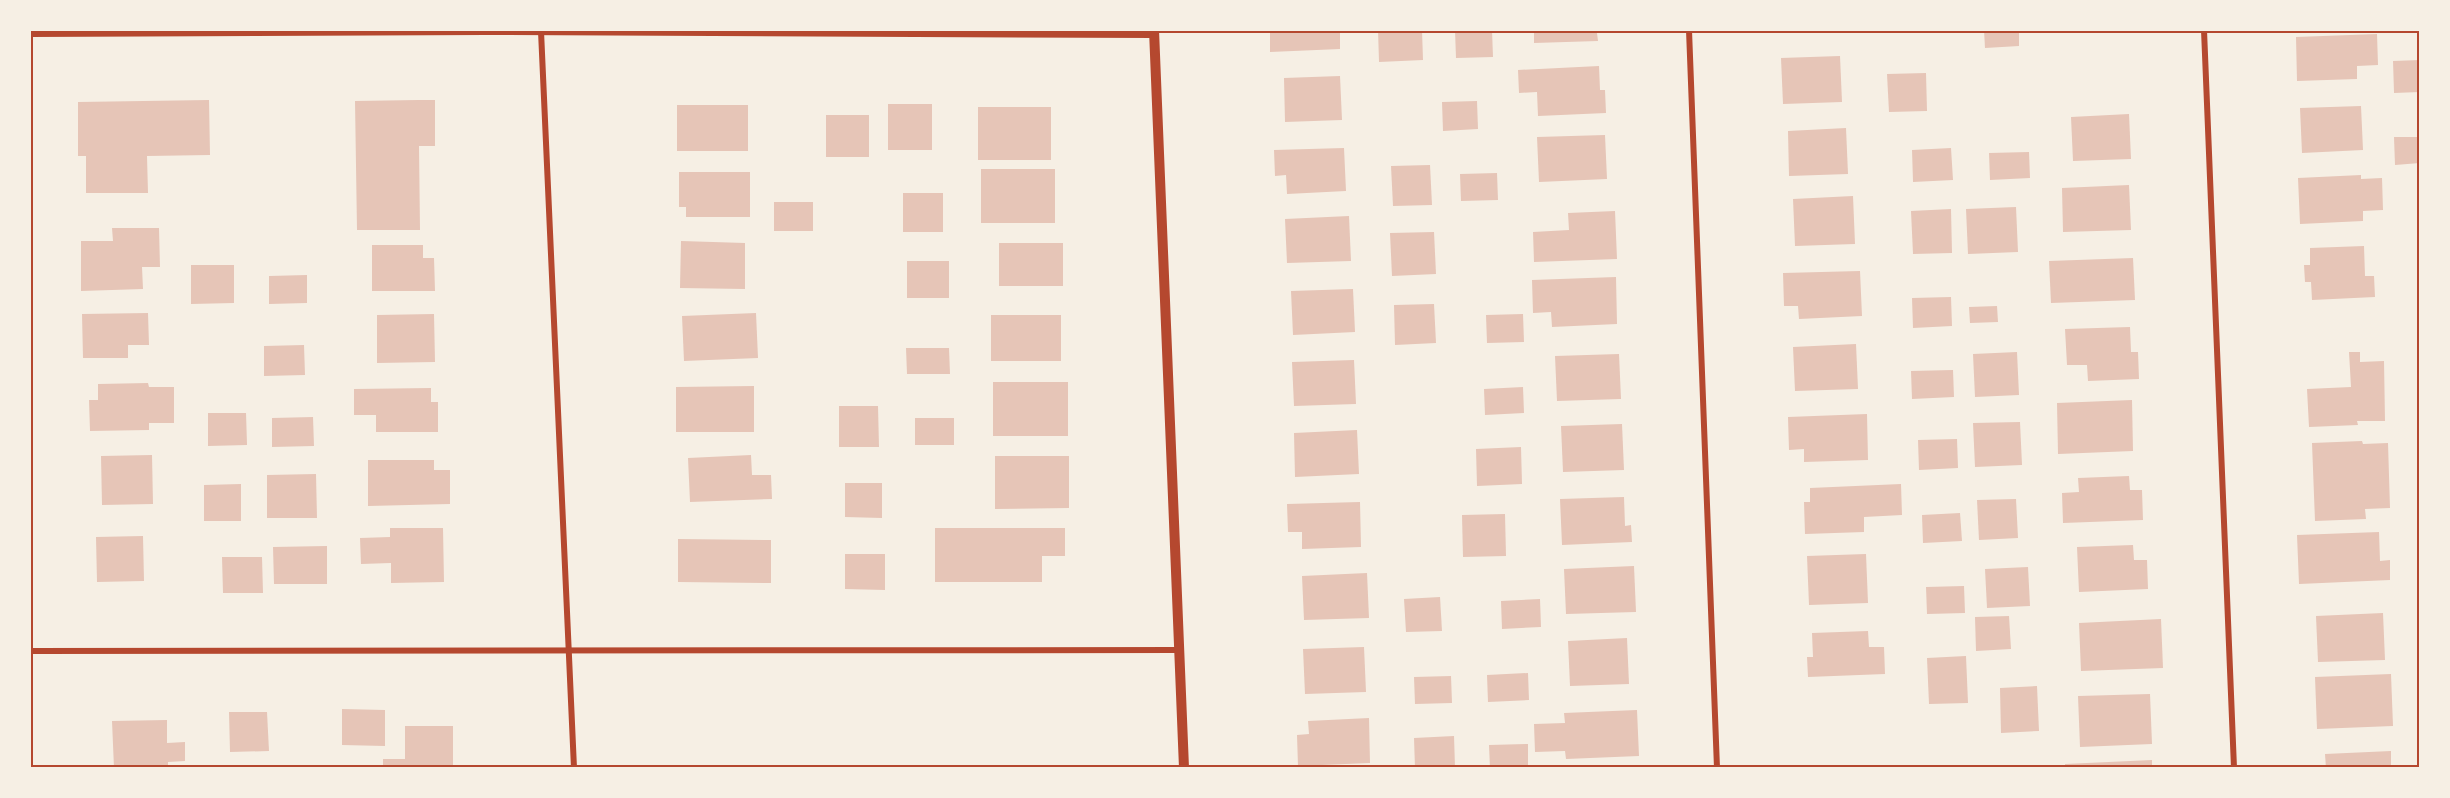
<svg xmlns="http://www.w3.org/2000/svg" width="2450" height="798" font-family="'Public Sans',sans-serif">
<rect width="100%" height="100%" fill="#f6efe4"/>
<g fill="#e6c5b7">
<path d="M1270,30h70v19l-70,3z"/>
<path d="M1378,30h44l1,30 -44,2z"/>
<path d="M1455,30h37l1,27 -37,1z"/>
<path d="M1534,30h71v3h-8l1,8 -64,2z"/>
<path d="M1781,30h38v2l-38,1z"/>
<path d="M1984,30h35v16l-34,2z"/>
<path d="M2377,34l1,31 -21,1v13l-60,2 -1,-44z"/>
<path d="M1840,56l2,46 -59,2 -2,-46z"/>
<path d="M2420,60v32l-26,1 -1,-32z"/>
<path d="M1599,66l1,24h5l1,23 -68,3 -1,-24 -18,1 -1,-23z"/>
<path d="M1926,73l1,38 -38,1 -2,-38z"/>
<path d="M1340,76l2,44 -57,2 -1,-44z"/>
<path d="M209,100l1,55 -63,1 1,37h-62v-37h-8v-54z"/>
<path d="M418,100h17v46h-16l1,84h-63l-2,-129z"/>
<path d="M1477,101l1,28 -35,2 -1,-29z"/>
<rect x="888" y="104" width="44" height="46"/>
<rect x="677" y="105" width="71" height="46"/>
<path d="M2361,106l2,44 -61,3 -2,-45z"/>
<rect x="978" y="107" width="73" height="53"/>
<path d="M2129,114l2,45 -58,2 -2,-44z"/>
<rect x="826" y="115" width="43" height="42"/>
<path d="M1846,128l2,46 -59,2 -1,-45z"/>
<path d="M1605,135l2,44 -68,3 -2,-45z"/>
<path d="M2394,137h26v26l-25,2z"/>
<path d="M1344,148l2,43 -59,3 -1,-19 -11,1 -1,-26z"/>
<path d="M1951,148l2,32 -40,2 -1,-32z"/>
<path d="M2029,152l1,26 -40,2 -1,-27z"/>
<path d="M1430,165l2,40 -39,1 -2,-40z"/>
<rect x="981" y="169" width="74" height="54"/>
<path d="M679,172h71v45h-64v-10h-7z"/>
<path d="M1497,173l1,27 -37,1 -1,-27z"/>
<path d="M2361,175v4l21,-1 1,32 -20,1v10l-63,3 -2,-46z"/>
<path d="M2129,185l2,45 -68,2 -1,-44z"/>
<rect x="903" y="193" width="40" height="39"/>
<path d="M1853,196l2,48 -60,2 -2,-47z"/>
<rect x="774" y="202" width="39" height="29"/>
<path d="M2016,207l2,45 -50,2 -2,-45z"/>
<path d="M1951,209l1,44 -39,1 -2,-43z"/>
<path d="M1615,211l2,48 -83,3 -1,-30 36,-2 -1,-17z"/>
<path d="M1349,216l2,45 -64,2 -2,-44z"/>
<path d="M112,228h47l1,39h-18l1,22 -62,2v-50h32z"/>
<path d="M1434,232l2,42 -44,2 -2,-43z"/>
<path d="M681,241l64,2v46l-65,-1z"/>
<rect x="999" y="243" width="64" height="43"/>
<path d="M372,245h51v13h11l1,33h-63z"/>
<path d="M2364,246l1,30h9l1,21 -63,3 -1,-18h-6l-1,-17h6v-17z"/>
<path d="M2133,258l2,42 -84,3 -2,-42z"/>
<rect x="907" y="261" width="42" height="37"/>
<path d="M191,265h43v38l-43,1z"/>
<path d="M1860,271l2,45 -63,3 -1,-13h-14l-1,-33z"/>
<path d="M307,275v28l-38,1v-28z"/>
<path d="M1616,277l1,47 -65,3 -1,-15 -18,1 -1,-33z"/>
<path d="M1353,289l2,43 -62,3 -2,-44z"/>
<path d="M1951,297l1,29 -39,2 -1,-30z"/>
<path d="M1434,304l2,39 -41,2 -1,-40z"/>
<path d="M1997,306l1,16 -28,1 -1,-16z"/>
<path d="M148,313l1,32h-21v13h-45l-1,-44z"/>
<path d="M756,313l2,45 -74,3 -2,-45z"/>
<path d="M434,314l1,48 -58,1v-48z"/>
<path d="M1523,314l1,28 -37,1 -1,-28z"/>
<rect x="991" y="315" width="70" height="46"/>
<path d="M2130,327l1,25h7l1,27 -51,2 -1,-16h-20l-2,-36z"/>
<path d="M1856,344l2,45 -63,2 -2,-44z"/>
<path d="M304,345l1,30 -41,1v-30z"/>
<path d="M906,348h43l1,26h-43z"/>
<path d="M2017,352l2,43 -44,2 -2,-43z"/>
<path d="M2349,352h11v10l24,-1 1,60h-28l1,4 -49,2 -2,-38 44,-2z"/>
<path d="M1619,354l2,45 -64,2 -2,-45z"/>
<path d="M1354,360l2,44 -62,2 -2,-44z"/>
<path d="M1953,370l1,27 -42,2 -1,-28z"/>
<rect x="993" y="382" width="75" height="54"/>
<path d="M148,383l1,4h25v36h-25v7l-59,1 -1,-31h9v-16z"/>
<path d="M754,386v46h-78v-45z"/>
<path d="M1523,387l1,26 -39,2 -1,-26z"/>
<path d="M431,388v14h7v30h-62v-17h-22v-26z"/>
<path d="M2132,400l1,51 -75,3 -1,-51z"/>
<path d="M839,406h39l1,41h-40z"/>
<path d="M208,413h38l1,32 -39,1z"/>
<path d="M1867,414l1,46 -64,2v-13l-15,1 -1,-33z"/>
<path d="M313,417l1,29 -42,1v-29z"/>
<rect x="915" y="418" width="39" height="27"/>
<path d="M2020,422l2,43 -47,2 -2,-44z"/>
<path d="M1622,424l2,46 -61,2 -2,-46z"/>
<path d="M1357,430l2,44 -64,3 -1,-44z"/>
<path d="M1957,439l1,29 -39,2 -1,-30z"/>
<path d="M2362,441l1,3 25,-1 2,65 -25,1 1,10 -51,2 -3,-78z"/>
<path d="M1521,447l1,37 -45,2 -1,-37z"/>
<path d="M152,455l1,49 -51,1 -1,-49z"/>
<path d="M751,455l1,20h19l1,24 -82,3 -2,-44z"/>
<path d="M995,456h74v52l-74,1z"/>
<path d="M368,460h66v10h16v34l-82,2z"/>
<path d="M316,474l1,44h-50v-43z"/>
<path d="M2129,476l1,14h12l1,30 -80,3 -1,-30 17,-1 -1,-14z"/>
<path d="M845,483h37v35l-37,-1z"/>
<path d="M241,484v37h-37v-36z"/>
<path d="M1901,484l1,31 -38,2v15l-59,2 -1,-32h6v-14z"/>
<path d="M1624,497l1,29 6,-1 1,17 -70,3 -2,-46z"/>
<path d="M2016,499l2,39 -39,2 -2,-40z"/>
<path d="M1360,502l1,45 -59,2v-17h-14l-1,-28z"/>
<path d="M1960,513l2,28 -39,2 -1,-28z"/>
<path d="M1505,514l1,42 -43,1 -1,-42z"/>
<path d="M390,528h53l1,54 -53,1v-20l-30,1 -1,-26 30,-1z"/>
<path d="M935,528h130v28h-23v26h-107z"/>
<path d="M2379,532l1,29 10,-1v20l-91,4 -2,-49z"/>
<path d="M143,536l1,45 -47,1 -1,-45z"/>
<path d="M678,539l93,1v43l-93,-1z"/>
<path d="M2133,545l1,15h13l1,29 -69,3 -2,-45z"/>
<path d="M327,546v38h-53l-1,-37z"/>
<path d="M845,554h40v36l-40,-1z"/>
<path d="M1866,554l2,49 -59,2 -2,-49z"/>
<path d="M222,557h40l1,36h-40z"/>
<path d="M1634,566l2,46 -70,2 -2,-45z"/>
<path d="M2028,567l2,39 -43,2 -2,-39z"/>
<path d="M1367,573l2,45 -65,2 -2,-44z"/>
<path d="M1964,586l1,27 -38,1 -1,-27z"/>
<path d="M1440,597l2,34 -36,1 -2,-33z"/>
<path d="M1540,599l1,28 -39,2 -1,-28z"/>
<path d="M2383,613l2,47 -67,2 -2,-46z"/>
<path d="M2009,616l2,33 -35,2 -1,-34z"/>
<path d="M2161,619l2,49 -82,3 -2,-48z"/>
<path d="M1868,631l1,16h15l1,27 -77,3 -1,-20h6l-1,-24z"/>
<path d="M1627,638l2,46 -59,2 -2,-45z"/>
<path d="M1364,647l2,45 -61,2 -2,-45z"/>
<path d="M1966,656l2,47 -39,1 -2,-46z"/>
<path d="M1528,673l1,27 -41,2 -1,-27z"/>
<path d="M2391,674l2,52 -76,3 -2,-52z"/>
<path d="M1451,676l1,27 -37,1 -1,-27z"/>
<path d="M2037,686l2,45 -38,2 -1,-45z"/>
<path d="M2150,694l2,50 -72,3 -2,-51z"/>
<path d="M342,709l43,1v36l-43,-1z"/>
<path d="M1637,710l2,46 -73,3 -1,-8 -30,1 -1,-28 31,-1 -1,-10z"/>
<path d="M229,712h38l2,39 -39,1z"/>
<path d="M1369,718l1,45 -72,3 -1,-31 12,-1 -1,-13z"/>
<path d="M167,720v23l18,-1v19l-17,1v6h-54l-2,-47z"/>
<path d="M405,726h48v42h-70v-9h22z"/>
<path d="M1454,736l1,32h-40l-1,-30z"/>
<path d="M1528,744v24h-38l-1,-23z"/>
<path d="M2391,751v17h-65l-1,-14z"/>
<path d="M2152,760v8h-87v-4z"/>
</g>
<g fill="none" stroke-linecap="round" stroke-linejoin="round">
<g stroke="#b5482f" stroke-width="6">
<path d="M1689,30l28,738"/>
<path d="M2204,30l30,738"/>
<path d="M541,31l33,737"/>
<path d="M30,34l455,-2 669,3"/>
<path d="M30,651l1148,-1"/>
</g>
<path stroke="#b5482f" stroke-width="10" d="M1154,30l30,738"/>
</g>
<rect width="2450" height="798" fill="none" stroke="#f6efe4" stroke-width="63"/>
<rect x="32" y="32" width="2386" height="734" fill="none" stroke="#b5482f" stroke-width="2"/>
</svg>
